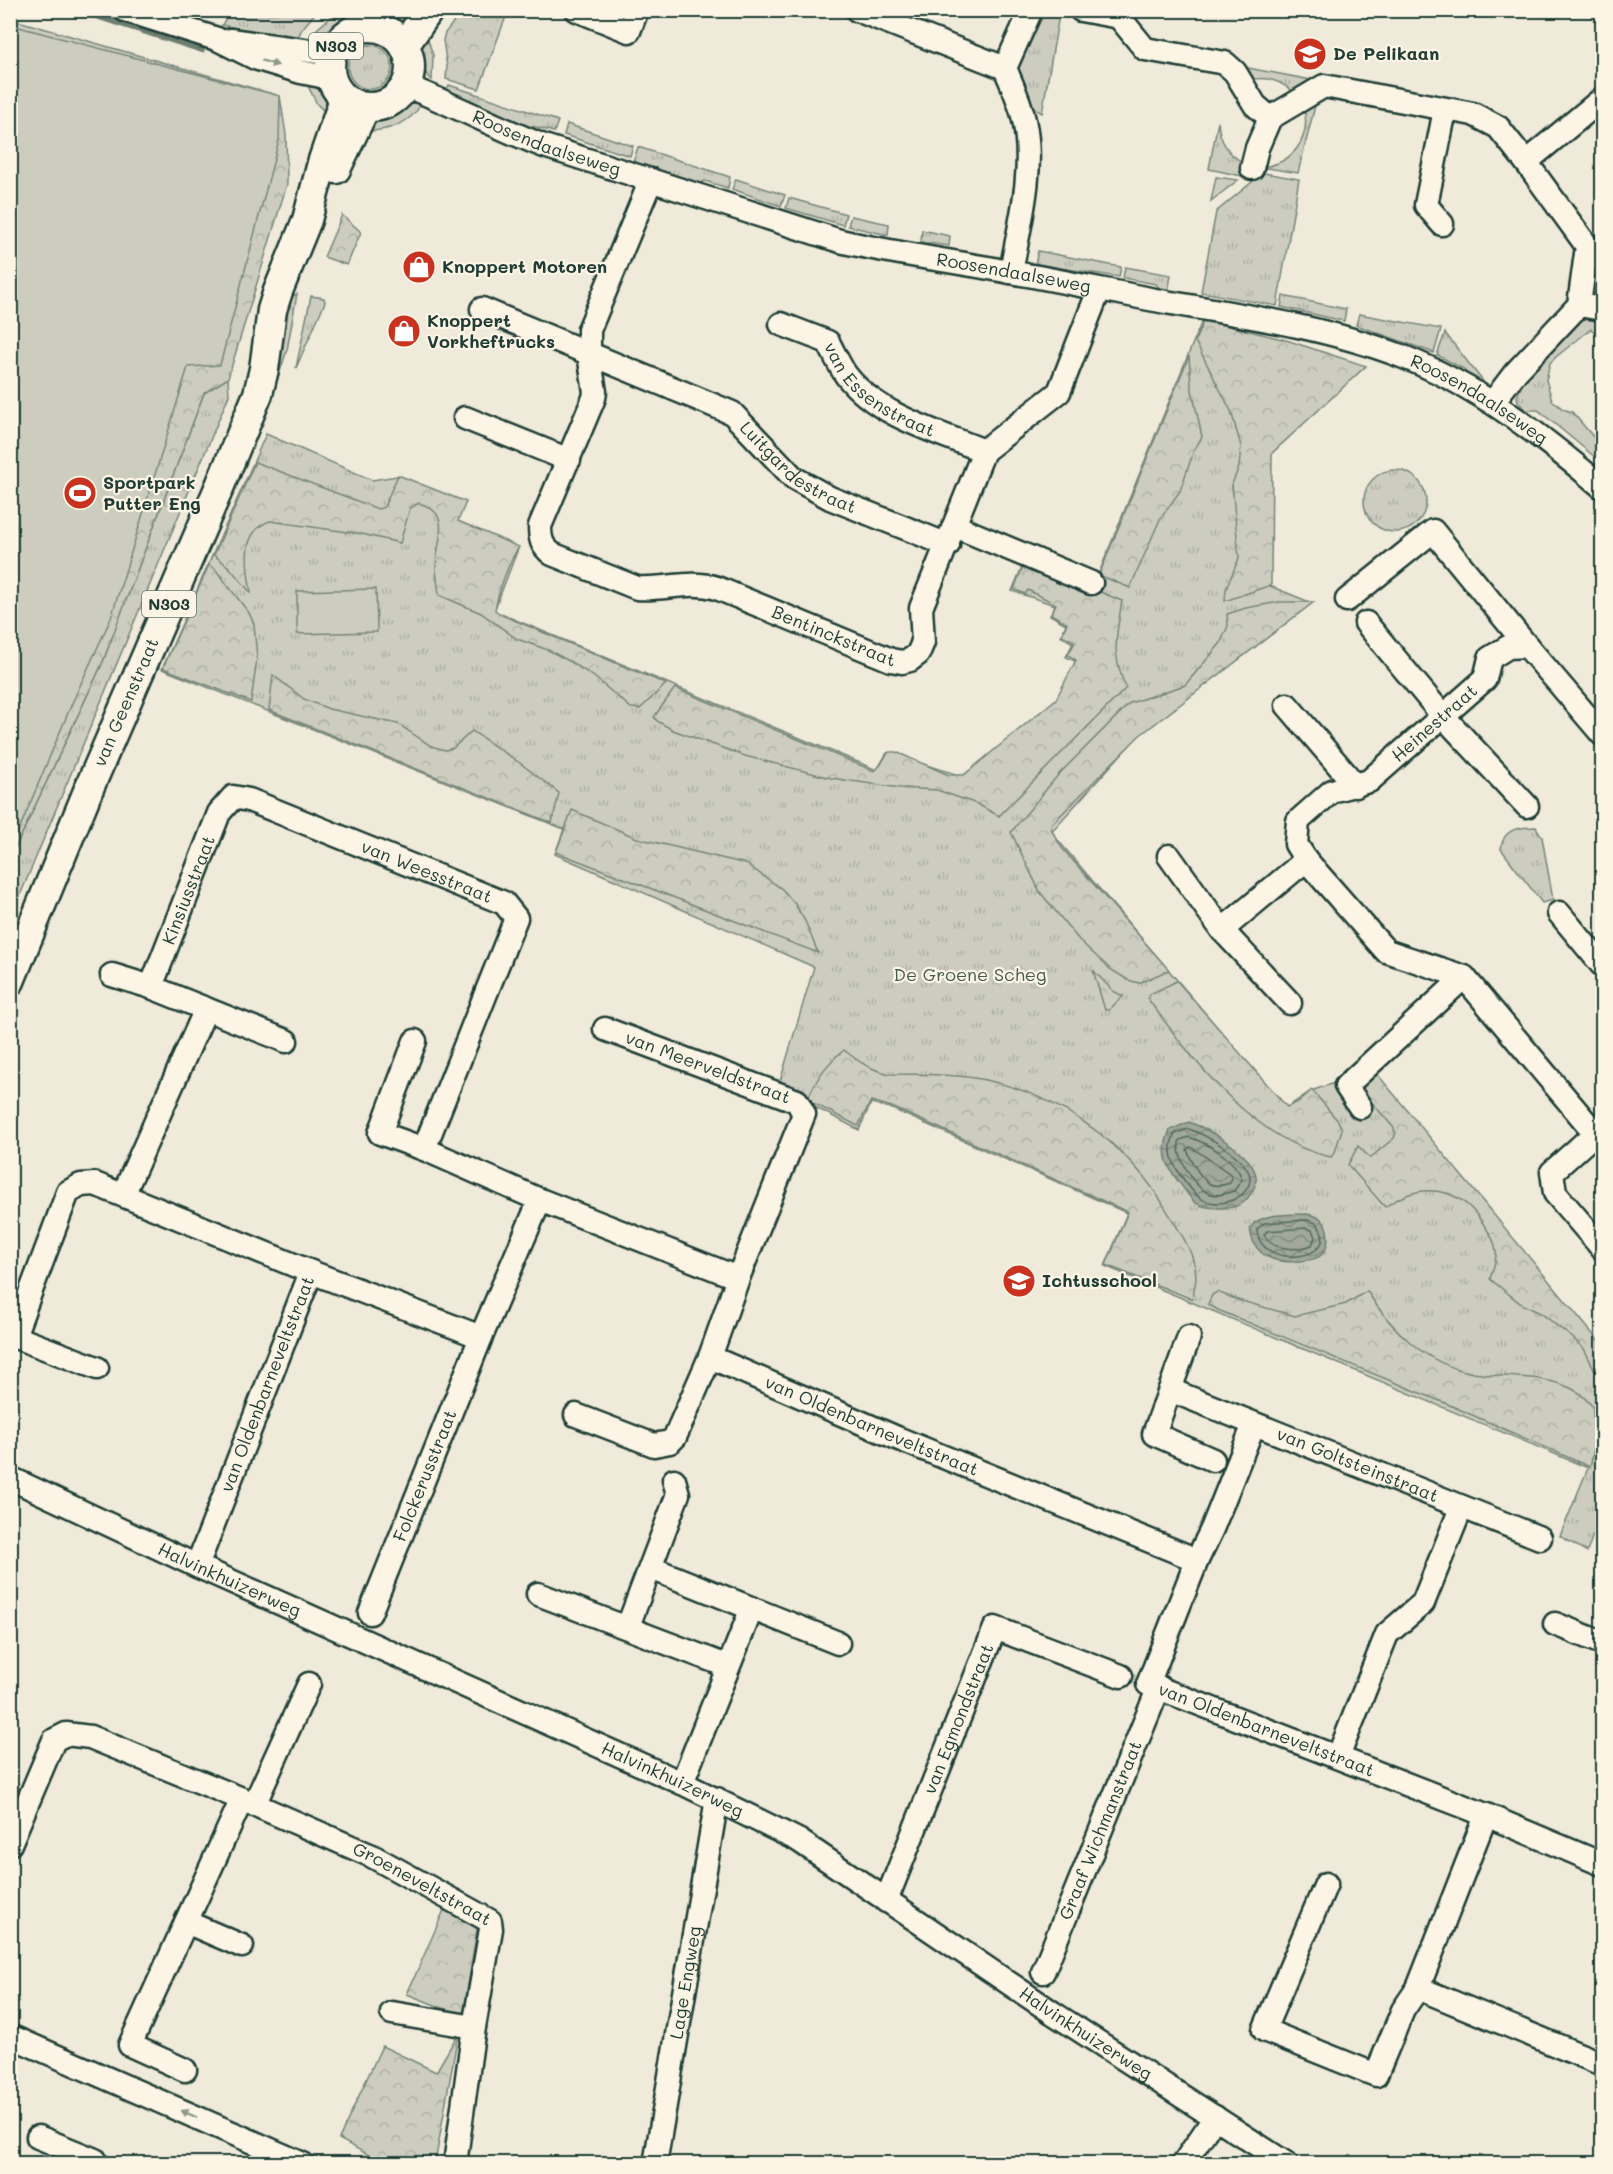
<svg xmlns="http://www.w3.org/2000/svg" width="1613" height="2174" font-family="Mali,sans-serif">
<defs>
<pattern id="grass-tufts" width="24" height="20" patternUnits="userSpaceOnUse" patternTransform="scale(1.5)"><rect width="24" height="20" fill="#cccdbf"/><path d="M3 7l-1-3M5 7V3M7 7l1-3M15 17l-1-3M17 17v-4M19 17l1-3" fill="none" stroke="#afb1a5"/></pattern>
<pattern id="forest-crowns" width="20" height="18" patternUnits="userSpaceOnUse" patternTransform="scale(1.5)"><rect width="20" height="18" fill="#cccdbf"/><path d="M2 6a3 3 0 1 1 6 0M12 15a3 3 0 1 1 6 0" fill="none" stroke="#afb1a5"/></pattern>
<pattern id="water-waves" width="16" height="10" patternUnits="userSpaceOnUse" patternTransform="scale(1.5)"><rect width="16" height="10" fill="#9fa89a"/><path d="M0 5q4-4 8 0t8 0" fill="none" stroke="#818a7e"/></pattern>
</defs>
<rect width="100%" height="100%" fill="#efeada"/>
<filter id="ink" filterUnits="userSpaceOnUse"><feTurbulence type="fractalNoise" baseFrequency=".0167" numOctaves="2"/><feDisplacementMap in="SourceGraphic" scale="12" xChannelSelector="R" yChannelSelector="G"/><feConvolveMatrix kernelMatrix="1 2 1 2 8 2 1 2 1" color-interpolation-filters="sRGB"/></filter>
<g filter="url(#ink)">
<g fill="url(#grass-tufts)" stroke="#76857a" stroke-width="1.5">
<path d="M339,10h51v1c-15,5 -32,1 -46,10 -11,7 -19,17 -32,19l5,-11z"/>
<path d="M281,11h36l-15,18 -4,8 -14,-3 -2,4 -60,-13 5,-9 53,-3z"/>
<path d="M1044,13l15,2 -17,98 -13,-8 -15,-38 25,-52z"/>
<path d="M427,37l6,18 -1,25c-12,-10 -11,-22 -12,-37z"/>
<circle cx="370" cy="67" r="22"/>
<path d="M1243,67l73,14 -20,13c-13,-12 -28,-19 -46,-14z"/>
<path d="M307,84c14,3 22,15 19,29l-9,-9z"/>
<path d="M449,85l109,36 -4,11 -22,-6 -4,2 -81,-37z"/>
<path d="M1316,102l-18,71 -37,-6c32,-3 50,-28 43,-59z"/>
<path d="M412,103l9,1c-11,21 -36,28 -59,27 13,-12 34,-16 50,-28z"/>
<path d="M1218,121c1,19 9,33 26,42l-2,13 -33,-7z"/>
<path d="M567,124l66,22 -3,10 -66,-21z"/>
<path d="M638,147l92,30 -2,11 -23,-7 -11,5 -62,-20z"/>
<path d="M1258,172l41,7 -22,127 -76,-14 15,-80 36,-30z"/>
<path d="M1216,177l22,3 -27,21z"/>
<path d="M736,179l49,16 -4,11 -49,-17z"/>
<path d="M789,198l57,16 -3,11 -57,-17z"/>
<path d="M851,216l38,8 -1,11 -40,-9z"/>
<path d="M922,230l28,6 -1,10 -28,-4z"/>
<path d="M1038,251l83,16 -2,10 -71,-11 -6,5 -8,-2z"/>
<path d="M1125,267l46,8 -3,18 -6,-1 -6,-8 -33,-6z"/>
<path d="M297,294l-10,56 -17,52 17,-103z"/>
<path d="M311,296l13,2 1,4 -29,66z"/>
<path d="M1283,296l63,13 -2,12 -63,-14z"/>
<path d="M1359,314l82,15 -7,24 -78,-28z"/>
<path d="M1589,317l7,2 4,3v15l-9,-8 -34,27 -7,7 -4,17 6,20 11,9 9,3 30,35v16l-64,-53h-12l-8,-8 -1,-6 6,-13 51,-59z"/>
<path d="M1202,321l162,46 -93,87 -1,132 42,17 -175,134 -86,95 235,276 25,-17 61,-21 230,278v190l-9,-3 -6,17 -27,-16 28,-68 -483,-202 22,-53 -237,-105 -19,-5 -12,27 -81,-42 36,-121 -259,-113 9,-25 -402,-160 104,-235 106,46 25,-4 67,27 -8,18 62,28 -24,62 383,159 10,-17 75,23 100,-70 13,-45 -9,-4 7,-14 -12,-7 5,-12 -16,-9 5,-10 -43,-14 12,-29 68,28z"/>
<path d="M1445,333l40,51 -19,-10 -2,-5 -27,-14z"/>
<path d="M228,378l1,17 -218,522v-60l91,-193 102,-271z"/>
<circle cx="1395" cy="501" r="31"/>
<path d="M1536,827l6,10 11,63 -11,3 -41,-54c2,-21 18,-22 35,-22z"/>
</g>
<g fill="url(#forest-crowns)" stroke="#76857a" stroke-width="1.5">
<path d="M462,11h46l-29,78 -33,-10 1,-12 -4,-27 2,-7z"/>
<path d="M11,19l269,77 6,39 1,49 -59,194 -24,15 -102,271 -91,193z"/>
<path d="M342,215l19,17 -14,33 -23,-8z"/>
<path d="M1204,320l82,20 80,26 -94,87 -1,132 -46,16 1,-12 13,-31 -7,-74 7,-17 2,-21 -10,-35 -36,-70z"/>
<path d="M1189,356l2,29 11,52 -8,13 -14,41 -20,28 -30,69 -31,-13z"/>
<path d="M255,462l123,47 6,-2 14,-32 68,27 -8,19 61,26c-10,14 -21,45 -24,63l7,5 164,69 -26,25 -9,-1 -38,-32 -22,-14 -23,-12 -31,-11 -36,-26 -42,-18c-1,-10 -3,-20 -3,-30 1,-25 17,-52 -17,-62l-9,5 -10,35 -38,-9 -92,-13c-31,11 -23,46 -19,72l-22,-26 -15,-12z"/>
<path d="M1025,561l97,40c-6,36 -11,52 4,87l-127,128 -22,-12 -40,-14 -37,-2 -69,-10 -86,-22 -72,-26 -16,-9 -3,-4 21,-29 199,83c7,-3 9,-13 15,-19h7l53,23h15l92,-76 20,-39 -8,-5 7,-13 -13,-7 5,-12 -16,-9 5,-10 -28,-14 -3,4 -11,-5z"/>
<path d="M209,565l7,5 33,43 5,11 3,34 -6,44 -88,-34z"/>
<path d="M1279,602h35l-175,134 -88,89 1,6 10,17 107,122 -30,13 -11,-3 -18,-11 -31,-29 -39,-48 -29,-60 48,-58 71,-71 55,-18 35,-41 8,-18 -1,-12 19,-6z"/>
<path d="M273,675l31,24 25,10 69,15 33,22 14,4 8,-2 19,-17 48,32 39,30 -7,30 -283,-113z"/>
<path d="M572,810l65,28 109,26 36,25 13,15 10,17 13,32 -262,-101z"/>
<path d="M1093,970l20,21 10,5 -14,14h-4z"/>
<path d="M1177,981l110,126 11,-5 14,-12 26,31 4,8 -7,23 -4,5c-79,-17 -138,-97 -183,-158l2,-5z"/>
<path d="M844,1050c15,12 27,20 46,24 26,0 52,0 78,3 84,12 160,64 201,137 11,18 27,41 27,63 0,7 -3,15 -4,22l-86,-34 22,-53 -236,-105 -21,-6 -13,25 -51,-26c10,-22 18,-35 37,-50z"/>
<path d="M1373,1069l229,276v39l-18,-35 -10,-10 -32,-25 -22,-11 -30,-24c2,-8 7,-19 6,-28 -1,-11 -8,-20 -14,-29 -24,-37 -63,-40 -97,-15l-37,-42 10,-19 12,12 24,-20 2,-5 -3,-6 -31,-36 -2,-5z"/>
<path d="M1367,1291c24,39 59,73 106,82 31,5 75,1 103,18 6,3 12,11 17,16l1,42 -4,18 -145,-64 -227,-93 -10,-6 4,-9 5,-3 21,8 57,16 51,-12z"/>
<path d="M444,1910l25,11 8,8 -14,87 -56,-22z"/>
<path d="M458,2034l-23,129h-52l-44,-24 43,-93 54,26z"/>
</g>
<g fill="#cccdbf" stroke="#76857a" stroke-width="1.5">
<path d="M11,25l269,71 -1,44 -59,225 -32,2 -77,251 -38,83 -62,148z"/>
<path d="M376,589l1,43 -80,2v-43z"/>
</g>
<g fill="url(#water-waves)" stroke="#6c7d71" stroke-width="1.5">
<path d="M1189,1122c19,7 70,34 67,59 -1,7 -8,19 -15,23 -9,6 -36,5 -45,-1 -7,-5 -12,-15 -18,-22 -13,-17 -17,-31 -8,-51z"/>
<path d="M1307,1214c4,1 9,2 13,4 10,9 11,30 0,38 -5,4 -13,4 -18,5 -27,3 -49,-4 -52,-33 11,-16 38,-13 57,-14z"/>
</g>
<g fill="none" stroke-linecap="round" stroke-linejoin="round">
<g stroke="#52685d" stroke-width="1.5">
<path d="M1188,1129c16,4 64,31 62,51 -3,21 -34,29 -50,18 -7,-5 -16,-18 -21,-25 -8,-13 -12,-26 -4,-39z"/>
<path d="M1189,1137c18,6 47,22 53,42l-8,12c-9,3 -19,6 -28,1 -12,-6 -32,-38 -26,-52z"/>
<path d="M1191,1147l38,26 3,5 -2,5c-6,2 -14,4 -20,1 -10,-6 -19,-23 -23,-34l1,-2z"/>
<path d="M1307,1220l9,3c31,37 -58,49 -59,6l7,-6z"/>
<path d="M1306,1228l6,2 3,7 -3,8c-16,6 -38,6 -48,-10l3,-4z"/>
</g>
<path stroke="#6c7d71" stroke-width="6" d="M77,10l125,40"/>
<g stroke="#1f3d34" stroke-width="27">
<g id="minor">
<path d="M125,10l92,29 38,19 46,14 30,6"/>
<path d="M577,10l52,21 8,-21"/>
<path d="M857,10l148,58"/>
<path d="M1081,10l38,7 26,32 80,14 10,9 20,33 15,13"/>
<path d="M230,40l103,14"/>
<path id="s1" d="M406,86c47,18 91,42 138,60l296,95c56,13 113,20 170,31 54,9 107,21 161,31 77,13 157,25 230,53 76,29 140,79 201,131"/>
<path d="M1252,168l5,-20 13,-30 54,-32 149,28 25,13 28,35"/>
<path id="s2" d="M651,180l-62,150v24l6,38 -1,6 -54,128c0,14 2,20 12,28l85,34c28,2 53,-8 80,0l174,72 11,2 8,-2 8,-6 5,-12 -2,-34 63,-157 75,-59 40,-102"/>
<path d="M1442,224l-16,-19 19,-95"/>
<path d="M1011,272c9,-50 24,-102 13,-152 -4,-19 -12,-35 -19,-52l26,-58"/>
<path d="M1579,305l23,4"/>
<path id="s3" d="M482,309l250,104 62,65 36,20 118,47"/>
<path id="s4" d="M781,324l47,18c6,11 11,23 18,33 31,41 92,57 138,76"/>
<path d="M1493,402l22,-29 64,-68 8,-59 -61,-84 76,-63"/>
<path d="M465,418l104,42"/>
<path d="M955,526l136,57"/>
<path d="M1347,600l86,-69 94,115"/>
<path d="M1366,623l77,93 84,90"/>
<path d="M1287,705l69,81"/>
<path d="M1169,856l53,74 68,73"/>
<path d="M1559,913l43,52"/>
<path d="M1222,930l84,-70"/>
<path d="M112,975l39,12 135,54"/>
<path id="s5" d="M151,987l68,-174 14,-16 16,3 255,103 12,15 -92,231"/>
<path id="s6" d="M605,1029l192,72 7,13 -66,164"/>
<path d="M415,1041l-35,92 44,16 116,51"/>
<path d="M1360,1107l-14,-21 118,-109"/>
<path d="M1602,1127l-50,45 3,21 47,55"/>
<path id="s7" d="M1595,1133l-131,-156 -78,-26 -80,-91 -10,-16 2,-23 34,-30 37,-10 116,-102 5,-21 18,-11 19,-1 75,88"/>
<path d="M123,1195l83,-186"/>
<path d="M10,1335l87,33"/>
<path d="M14,1336l54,-144 13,-7 14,-1 216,88"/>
<path d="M1189,1337l-35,97 59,26"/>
<path id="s8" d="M1170,1390l370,148"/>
<path d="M576,1415l78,30 16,-3 5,-5 35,-80"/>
<path id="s9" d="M10,1478l187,88 485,217 116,57 255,173 234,151"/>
<path d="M1197,1560l15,-31 42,-105"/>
<path id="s10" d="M197,1566l114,-294 170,65 59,-137 198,78 -28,79 187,81 300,122 -49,124 338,131 -68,173 184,76"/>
<path d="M651,1568l187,75"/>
<path d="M538,1594l189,72"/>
<path id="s11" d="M370,1613l111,-276"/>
<path d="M1555,1624l47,19"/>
<path d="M628,1626l50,-132 -4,-14"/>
<path d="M1338,1757l49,-123 36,-31 38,-95"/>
<path d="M682,1783l70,-175"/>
<path d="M254,1805l55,-121"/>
<path d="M1486,1815l116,49"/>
<path id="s12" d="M10,1844l44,-104 12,-6 24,3 152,62 130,57 118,65 1,8 -17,98 -19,137"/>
<path d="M1326,1884l-62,146 112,45 27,-65 15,-22"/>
<path id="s13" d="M886,1901l109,-273 126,48"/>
<path d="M186,1922l56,24"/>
<path id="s14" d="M1043,1972l116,-285"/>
<path d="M392,2013l82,14"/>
<path d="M10,2036l293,128"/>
<path d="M185,2070l-55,-25 112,-246"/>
<path d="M38,2137l57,23v4"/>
<path id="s15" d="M655,2164l62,-365"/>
<path d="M1183,2164l32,-47"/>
</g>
</g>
<g stroke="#1f3d34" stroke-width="33">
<g id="major">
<circle cx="370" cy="67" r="40"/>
<path d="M404,46l25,-36"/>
<path d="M336,169l29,-61"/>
<path id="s16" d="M10,981l80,-195 129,-298 39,-94 6,-25 8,-59 6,-19 29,-71 15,-57 22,-64"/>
</g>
</g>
<use href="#minor" stroke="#fcf5e5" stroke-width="22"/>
<use href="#major" stroke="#fcf5e5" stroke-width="28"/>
</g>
<defs><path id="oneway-solid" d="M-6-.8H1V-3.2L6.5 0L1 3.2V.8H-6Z" transform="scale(1.5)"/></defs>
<g fill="#8e998c">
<use href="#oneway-solid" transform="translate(270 63) rotate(17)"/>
<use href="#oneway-solid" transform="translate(189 2114) rotate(-156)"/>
</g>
</g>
<defs>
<g id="school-disc" transform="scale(1.725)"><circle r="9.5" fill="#c8321e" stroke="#fcf5e5"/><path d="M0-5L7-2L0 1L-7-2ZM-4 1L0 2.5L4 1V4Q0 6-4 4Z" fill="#fff"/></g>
<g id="shop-disc" transform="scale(1.725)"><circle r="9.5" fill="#c8321e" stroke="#fcf5e5"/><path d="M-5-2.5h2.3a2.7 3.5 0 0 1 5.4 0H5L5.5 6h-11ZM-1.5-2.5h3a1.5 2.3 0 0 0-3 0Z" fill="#fff"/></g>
<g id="stadium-disc" transform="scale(1.725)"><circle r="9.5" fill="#c8321e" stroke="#fcf5e5"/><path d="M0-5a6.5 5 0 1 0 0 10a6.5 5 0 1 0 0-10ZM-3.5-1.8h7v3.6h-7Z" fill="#fff"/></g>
</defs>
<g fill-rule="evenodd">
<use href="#school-disc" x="1310" y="54"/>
<use href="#shop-disc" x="419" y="267"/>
<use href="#shop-disc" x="404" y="331"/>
<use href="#stadium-disc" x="80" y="493"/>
<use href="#school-disc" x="1019" y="1281"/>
</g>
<g text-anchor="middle" stroke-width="4.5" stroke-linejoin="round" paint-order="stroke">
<g fill="#fcf5e5" stroke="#617469" stroke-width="1.5">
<rect x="309" y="33" width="54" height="26" rx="4.5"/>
<rect x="142" y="591" width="54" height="26" rx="4.5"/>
</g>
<g font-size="16" font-weight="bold" fill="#1f3d34">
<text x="336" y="52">N303</text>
<text x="169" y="610">N303</text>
</g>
<g font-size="18" font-weight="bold" fill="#1f3d34" stroke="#fcf5e5" text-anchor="start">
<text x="1333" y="60">De Pelikaan</text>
<text x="442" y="273">Knoppert Motoren</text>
<text x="427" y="327">Knoppert<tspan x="427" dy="21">Vorkheftrucks</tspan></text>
<text x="103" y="489">Sportpark<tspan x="103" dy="21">Putter Eng</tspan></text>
<text x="1042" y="1287">Ichtusschool</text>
</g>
<g font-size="18" fill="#1f3d34" stroke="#fcf5e5">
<text dy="6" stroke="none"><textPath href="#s1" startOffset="152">Roosendaalseweg</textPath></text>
<text dy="6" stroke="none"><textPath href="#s1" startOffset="638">Roosendaalseweg</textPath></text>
<text dy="6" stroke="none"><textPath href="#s4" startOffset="123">van Essenstraat</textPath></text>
<text dy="6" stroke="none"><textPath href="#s1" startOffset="1124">Roosendaalseweg</textPath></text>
<text dy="6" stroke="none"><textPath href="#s3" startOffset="358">Luitgardestraat</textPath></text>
<text dy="6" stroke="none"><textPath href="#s2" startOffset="700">Bentinckstraat</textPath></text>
<text dy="6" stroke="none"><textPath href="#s16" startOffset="302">van Geenstraat</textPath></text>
<text dy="6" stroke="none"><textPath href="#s7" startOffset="620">Heinestraat</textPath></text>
<text dy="6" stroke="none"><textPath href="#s5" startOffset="416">van Weesstraat</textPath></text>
<text dy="6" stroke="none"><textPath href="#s5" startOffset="104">Kinsiusstraat</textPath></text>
<text dy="6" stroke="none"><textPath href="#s6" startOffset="110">van Meerveldstraat</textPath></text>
<text dy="6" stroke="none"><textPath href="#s10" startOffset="195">van Oldenbarneveltstraat</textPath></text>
<text dy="6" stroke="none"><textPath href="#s10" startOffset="1119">van Oldenbarneveltstraat</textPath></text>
<text dy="6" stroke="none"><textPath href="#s8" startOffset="202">van Goltsteinstraat</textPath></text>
<text dy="6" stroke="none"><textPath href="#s11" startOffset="148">Folckerusstraat</textPath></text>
<text dy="6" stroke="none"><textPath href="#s9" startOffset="242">Halvinkhuizerweg</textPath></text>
<text dy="6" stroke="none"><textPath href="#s13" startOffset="196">van Egmondstraat</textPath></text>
<text dy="6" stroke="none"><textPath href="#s10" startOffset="1731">van Oldenbarneveltstraat</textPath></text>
<text dy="6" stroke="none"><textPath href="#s9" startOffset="728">Halvinkhuizerweg</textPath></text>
<text dy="6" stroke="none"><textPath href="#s14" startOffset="153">Graaf Wichmanstraat</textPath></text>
<text dy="6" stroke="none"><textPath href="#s12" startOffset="514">Groeneveltstraat</textPath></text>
<text dy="6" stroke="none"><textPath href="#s15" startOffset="184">Lage Engweg</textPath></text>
<text dy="6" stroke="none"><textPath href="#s9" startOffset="1214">Halvinkhuizerweg</textPath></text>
</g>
<g font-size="18" fill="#425a50" stroke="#fcf5e5">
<text x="970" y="981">De Groene Scheg</text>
</g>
</g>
<rect width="1613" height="2174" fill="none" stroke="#fcf5e5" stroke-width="36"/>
<rect x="18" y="18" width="1577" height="2138" fill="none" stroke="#1f3d34" stroke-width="2" filter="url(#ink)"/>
</svg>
